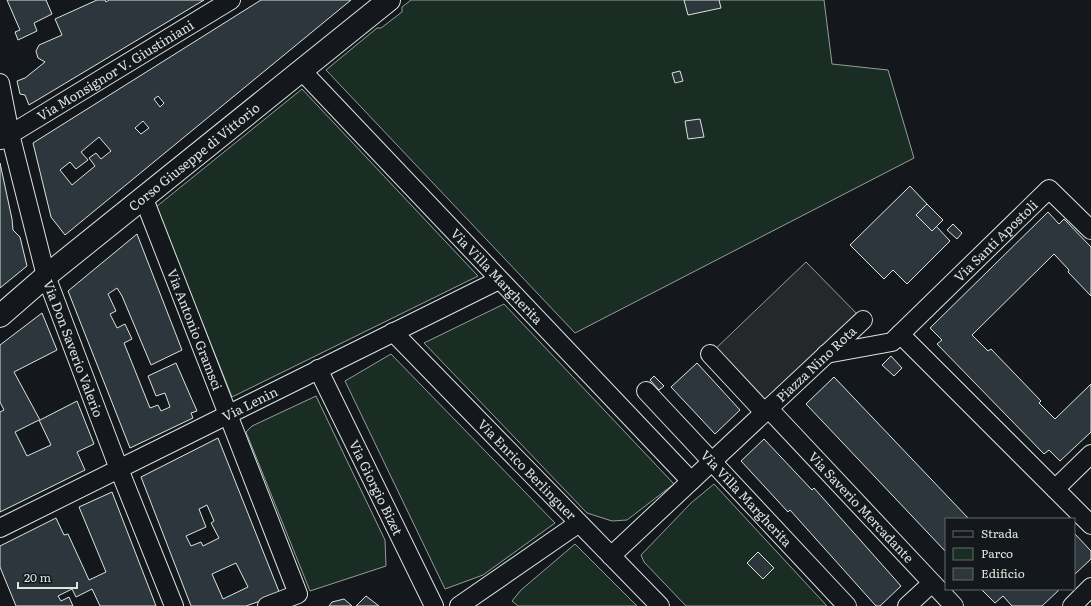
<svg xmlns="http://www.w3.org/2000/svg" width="1091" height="606" font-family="Literata,serif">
<rect width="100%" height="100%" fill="#14181c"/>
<g fill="#1a2d24" stroke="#939e99">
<path d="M411,0h413l8,64 56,6 26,88 -339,175 -249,-263 51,-42h4l21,-16v-5z"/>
<path d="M302,89l176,187 -246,121 -76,-190z"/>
<path d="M504,304l170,180 -47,36 -15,1 -25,-8 -163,-170z"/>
<path d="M391,354l164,169 -72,52 -38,14 -100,-208z"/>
<path d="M316,396l69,144 1,26 -76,25 -64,-159 6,-6z"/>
<path d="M714,484l113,122h-141l-42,-44 -3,-7 50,-52z"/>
<path d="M575,544l62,62h-119l-6,-5 9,-11z"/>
</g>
<path fill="#24282b" stroke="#939e99" d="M806,262l57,58 -99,92 -54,-58z"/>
<g fill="#2c363c" stroke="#d8e6dc" fill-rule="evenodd">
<path d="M7,0h39l6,14 -18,9 3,8 -19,9 -3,-8 5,-2z"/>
<path d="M97,0h8l1,2 3,-2h95l-175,105 -4,-10 -5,-1 -3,-13 8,-3 20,-16 -7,-4 -2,-7 3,-6 23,-10 -7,-16z"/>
<path d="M261,0h90l-286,235 -14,-18 -18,-74zM158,96l6,7 -4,4 -6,-8zM143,121l6,7 -8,6 -6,-6zM99,137l12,14 -10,8 -5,-6 -7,5 6,8 -23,19 -12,-15 10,-8 6,7 12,-9 -7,-8z"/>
<path d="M684,0h35l2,8 -33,7z"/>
<path d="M680,71l3,10 -8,2 -3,-10z"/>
<path d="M700,119l4,18 -16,2 -3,-18z"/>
<path d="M0,163l12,56 1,11 7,7 7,29 -27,22z"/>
<path d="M910,186l17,18 -11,11 16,16 4,-5 14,15 -43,43 -14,-14 -9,9 -34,-34z"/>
<path d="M927,204l16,16 -11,11 -16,-16z"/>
<path d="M1048,212l11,12 5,-5 27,28v49l-23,-24 1,-2 -15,-16 -82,81 16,16 3,-2 50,52 -2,2 16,16 36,-35v48l-31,29 -11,-11 -5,4 -107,-110 5,-4 -12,-12z"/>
<path d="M953,224l9,9 -5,6 -10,-9z"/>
<path d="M137,234l45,116 -31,15 -29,-69 -5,-8 -9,6 8,17 -6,3 7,14 8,-4 7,15 -8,4 26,65 8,-3 3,6 9,-4 -5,-14 -9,3 -8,-20 28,-13 21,48 -6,2 2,5 -63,30 -62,-157z"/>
<path d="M42,313l15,37 -43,22 26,48 37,-19 17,43 -17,8 8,18 -85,42v-100l4,-2 -4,-8v-57zM39,420l12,25 -24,11 -12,-24z"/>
<path d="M891,356l11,12 -8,8 -12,-11z"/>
<path d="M697,363l43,47 -25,24 -44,-47z"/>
<path d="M654,376l10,10 -5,4 -9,-10z"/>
<path d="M834,377l135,142h-23v33l-140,-148z"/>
<path d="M218,438l62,156 -34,12h-55l-50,-129zM207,505l7,16 -3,2 8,15 -16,8 -2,-4 -10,4 -5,-10 20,-9 -7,-18zM236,563l12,24 -25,12 -11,-25z"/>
<path d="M764,439l48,51 2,-2 87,98 -21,20h-4l-86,-96 -2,2 -47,-51z"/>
<path d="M112,492l44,114h-56l-8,-17 -16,8 -4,-8 -14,7 3,5 8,-4 4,9h-57l-16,-39v-21l56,-28 8,17 4,-1 21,46 17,-8 -27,-65z"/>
<path d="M1074,533l17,18v8l-17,16z"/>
<path d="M758,552l16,16 -11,11 -16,-16z"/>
<path d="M981,589h79l-18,17h-30l-9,-10 -8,7z"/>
<path d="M366,596l13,10h-23z"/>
<path d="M344,599l8,7h-23l3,-4z"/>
</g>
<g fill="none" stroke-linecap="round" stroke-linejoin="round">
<g stroke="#d8e6dc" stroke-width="20">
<g id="minor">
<path id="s1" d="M302,71l389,410"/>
<path id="s2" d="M0,83l10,51 36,142 73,193 55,137"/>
<path id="s3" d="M1,140l230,-140"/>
<path id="s4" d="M144,199l154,395 -31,12"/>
<path id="s5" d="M393,332l267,274"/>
<path d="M900,334l191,191"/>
<path d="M710,354l54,58"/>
<path id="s6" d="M826,354l66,-12 157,-153 42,41"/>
<path id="s7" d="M318,369l116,237"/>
<path id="s8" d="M646,391l201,215"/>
<path id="s9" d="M768,408l186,198"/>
<path d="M1055,489l36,-35"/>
<path id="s10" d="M0,528l499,-248"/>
<path id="s11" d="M611,556l252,-236"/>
<path d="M459,606l120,-83"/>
<path d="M907,606l25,-23"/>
<path d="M1072,606l19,-19"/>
</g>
</g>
<g stroke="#d8e6dc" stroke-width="24">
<g id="tertiary">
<path id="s12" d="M0,316l46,-40 343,-276"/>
</g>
</g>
<use href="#minor" stroke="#14181c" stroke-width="18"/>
<use href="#tertiary" stroke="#14181c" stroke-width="22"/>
</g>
<g text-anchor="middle" stroke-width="3" stroke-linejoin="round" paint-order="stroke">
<g font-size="13" fill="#d8e6dc" stroke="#14181c">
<text dy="5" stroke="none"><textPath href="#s3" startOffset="134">Via Monsignor V. Giustiniani</textPath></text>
<text dy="5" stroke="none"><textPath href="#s12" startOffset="251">Corso Giuseppe di Vittorio</textPath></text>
<text dy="5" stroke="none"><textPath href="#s6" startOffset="212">Via Santi Apostoli</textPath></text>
<text dy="5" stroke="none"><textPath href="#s1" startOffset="283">Via Villa Margherita</textPath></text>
<text dy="5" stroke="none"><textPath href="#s4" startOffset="140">Via Antonio Gramsci</textPath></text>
<text dy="5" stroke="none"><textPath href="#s2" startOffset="276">Via Don Saverio Valerio</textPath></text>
<text dy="5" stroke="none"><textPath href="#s11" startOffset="281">Piazza Nino Rota</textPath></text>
<text dy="5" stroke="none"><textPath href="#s10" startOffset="279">Via Lenin</textPath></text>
<text dy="5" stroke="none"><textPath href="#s5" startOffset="192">Via Enrico Berlinguer</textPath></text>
<text dy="5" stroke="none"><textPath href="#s7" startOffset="132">Via Giorgio Bizet</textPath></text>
<text dy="5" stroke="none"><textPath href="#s8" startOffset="147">Via Villa Margherita</textPath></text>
<text dy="5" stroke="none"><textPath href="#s9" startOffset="136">Via Saverio Mercadante</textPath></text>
</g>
</g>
<rect x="945" y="518" width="130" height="72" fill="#14181c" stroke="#626a69"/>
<rect x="953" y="531" width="20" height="6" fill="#14181c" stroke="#626a69"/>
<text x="981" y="538" font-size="12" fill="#d8e6dc">Strada</text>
<rect x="953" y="548" width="20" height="12" fill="#1a2d24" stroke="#626a69"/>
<text x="981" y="558" font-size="12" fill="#d8e6dc">Parco</text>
<rect x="953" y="568" width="20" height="12" fill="#2c363c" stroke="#626a69"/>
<text x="981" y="578" font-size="12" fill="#d8e6dc">Edificio</text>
<path d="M18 582v6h59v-6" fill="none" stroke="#d8e6dc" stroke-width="2"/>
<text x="24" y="582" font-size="12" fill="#d8e6dc" stroke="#14181c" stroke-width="3" paint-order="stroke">20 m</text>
</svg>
